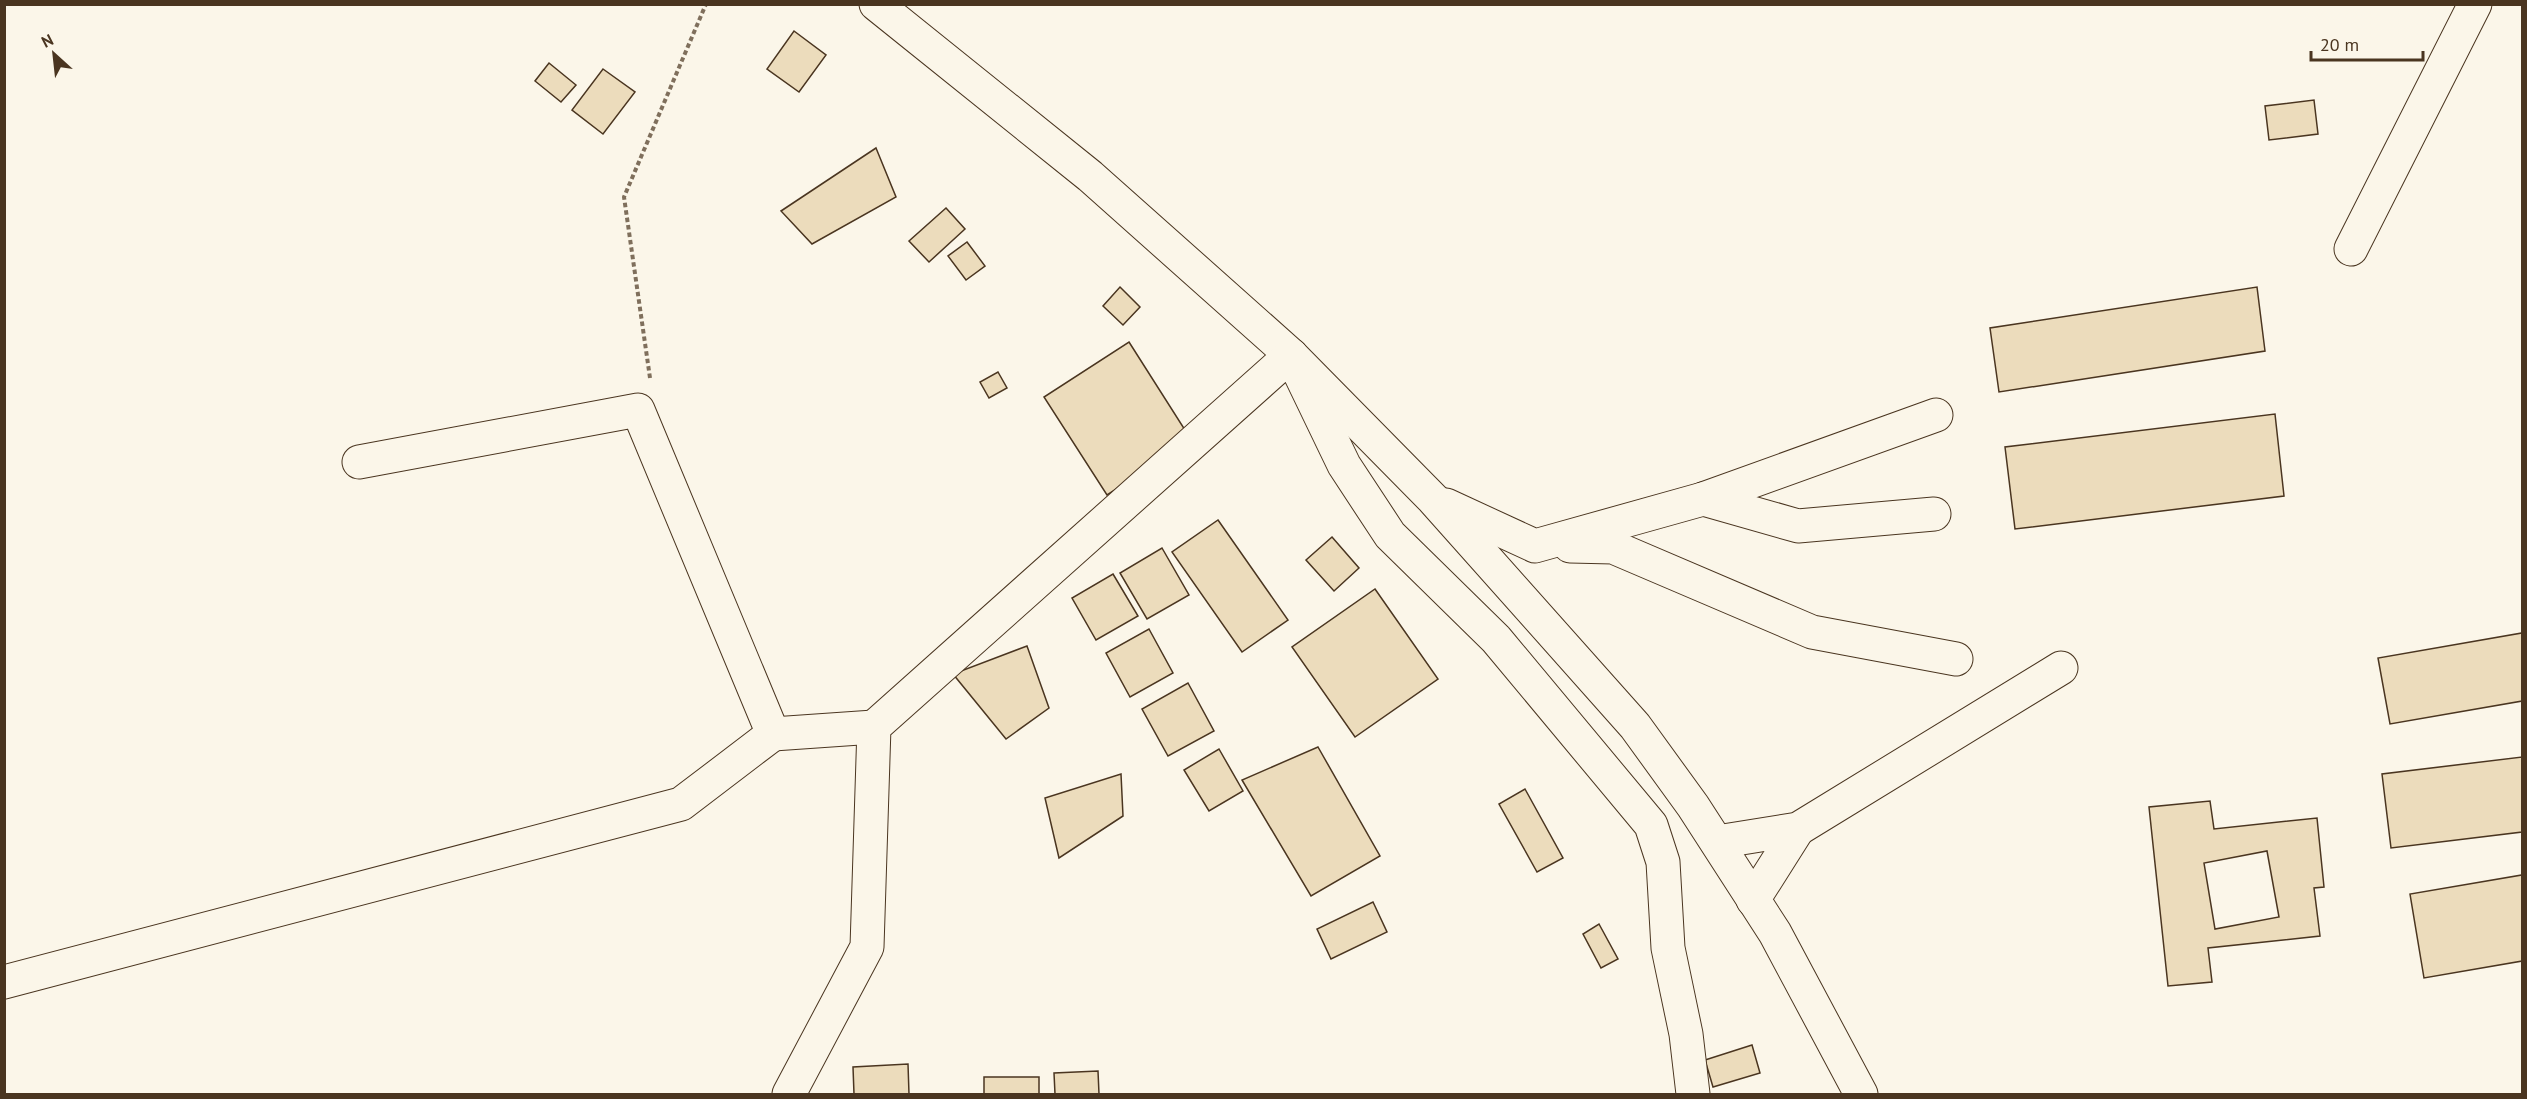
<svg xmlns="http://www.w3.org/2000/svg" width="2527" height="1099" font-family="'PT Sans',sans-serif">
<rect width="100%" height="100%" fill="#fbf6e9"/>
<g fill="#ecdcbc" stroke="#4a3520" stroke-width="1.5" fill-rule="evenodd">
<path d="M794,31l32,24 -27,37 -32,-23z"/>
<path d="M549,63l27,22 -15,17 -26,-21z"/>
<path d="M603,69l32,23 -32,42 -31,-24z"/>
<path d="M2314,100l4,34 -49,6 -4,-34z"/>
<path d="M876,148l20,49 -84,47 -31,-33z"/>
<path d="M946,208l19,21 -36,33 -20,-21z"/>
<path d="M967,242l18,24 -19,14 -18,-24z"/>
<path d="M1120,287l20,20 -17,18 -20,-19z"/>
<path d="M2257,287l8,64 -266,41 -9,-64z"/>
<path d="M1129,342l63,99 -85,54 -63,-98z"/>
<path d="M998,372l9,16 -18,10 -9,-16z"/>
<path d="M2275,414l9,82 -269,33 -10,-82z"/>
<path d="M1218,520l70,100 -46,32 -70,-100z"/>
<path d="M1332,537l27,31 -25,23 -28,-31z"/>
<path d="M1162,548l27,47 -42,24 -27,-46z"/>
<path d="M1113,574l25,42 -42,24 -24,-42z"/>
<path d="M1375,589l63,90 -83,58 -63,-90z"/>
<path d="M1149,629l24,44 -43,24 -24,-44z"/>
<path d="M2522,633v68l-132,23 -12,-66z"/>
<path d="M1027,646l22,62 -43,31 -53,-65z"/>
<path d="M1188,683l26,48 -46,25 -26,-47z"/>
<path d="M1318,747l62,109 -69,40 -69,-116z"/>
<path d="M1219,749l24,42 -34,20 -25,-41z"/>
<path d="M2522,757v75l-131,16 -9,-74z"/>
<path d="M1121,774l2,42 -64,42 -14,-60z"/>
<path d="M1525,789l38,69 -26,14 -38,-68z"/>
<path d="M2210,801l4,28 103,-11 7,69 -10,1 6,48 -112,12 4,34 -44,4 -19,-179zM2267,851l12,66 -64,12 -11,-66z"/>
<path d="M2522,875v86l-98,17 -14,-84z"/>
<path d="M1373,902l14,30 -56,27 -14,-30z"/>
<path d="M1599,924l19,35 -17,9 -18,-34z"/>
<path d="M1752,1045l8,28 -47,14 -8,-27z"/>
<path d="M908,1064l1,30h-55l-1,-27z"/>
<path d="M1098,1071l1,23h-44l-1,-21z"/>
<rect x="984" y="1077" width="55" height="17"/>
</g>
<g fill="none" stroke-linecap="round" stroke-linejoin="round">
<g stroke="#4a3520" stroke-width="35">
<g id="minor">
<path d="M876,4l214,172 201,179 142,144 202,227 58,80 82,127 86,161"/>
<path d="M2351,249l124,-245"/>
<path d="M359,462l279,-52 135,324 101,-7"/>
<path d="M1703,499l95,27 136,-12"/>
<path d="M1446,505l89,41 168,-47 233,-84"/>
<path d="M1570,546l43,1 199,85 144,27"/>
<path d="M1717,842l81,-13 263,-161"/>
<path d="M1753,900l45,-71"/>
<path d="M4,982l677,-178 92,-70"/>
<path d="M789,1094l78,-147 7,-220 417,-372 53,110 46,70 106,104 155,186 12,37 5,86 18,86 7,60"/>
</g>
</g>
<path stroke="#7f6f5c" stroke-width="4" stroke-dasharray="4.5 3" stroke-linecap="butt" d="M650,378l-26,-181 82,-193"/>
<use href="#minor" stroke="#fbf6e9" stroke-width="33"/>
</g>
<rect width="2527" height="1099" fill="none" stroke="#4a3520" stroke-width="12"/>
<g transform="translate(54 54) rotate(333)" stroke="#fbf6e9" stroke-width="4.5" paint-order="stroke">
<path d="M0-4.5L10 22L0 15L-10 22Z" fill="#4a3520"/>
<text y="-9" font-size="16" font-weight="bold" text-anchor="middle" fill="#4a3520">N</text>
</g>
<path d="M2311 51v9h112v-9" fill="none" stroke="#4a3520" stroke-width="3"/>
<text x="2320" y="51" font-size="18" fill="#4a3520" stroke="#fbf6e9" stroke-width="4.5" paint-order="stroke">20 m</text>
</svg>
